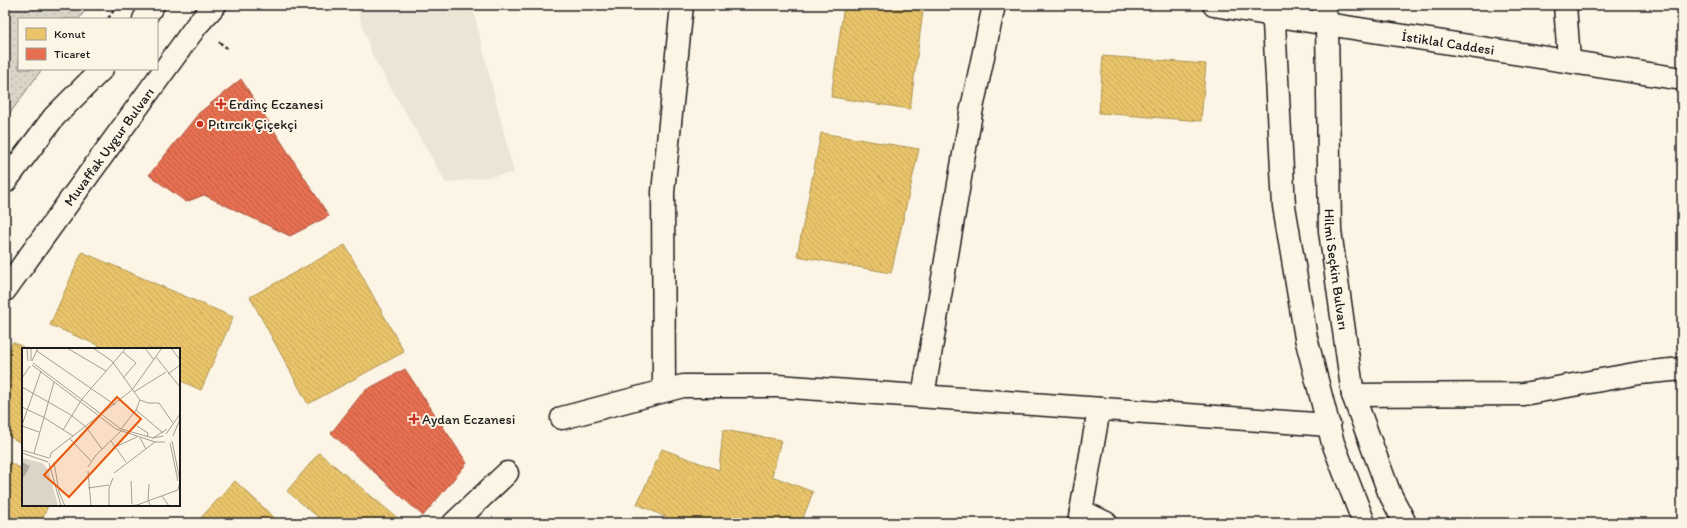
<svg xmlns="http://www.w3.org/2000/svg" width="1687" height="528" font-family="Itim,sans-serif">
<defs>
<pattern id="park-dots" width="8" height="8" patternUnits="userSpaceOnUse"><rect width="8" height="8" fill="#dbd5c8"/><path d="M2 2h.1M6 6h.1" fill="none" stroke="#bbb6ab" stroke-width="1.8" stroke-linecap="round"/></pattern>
<pattern id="homes-back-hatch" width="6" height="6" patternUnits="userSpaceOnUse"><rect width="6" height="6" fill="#e9c46a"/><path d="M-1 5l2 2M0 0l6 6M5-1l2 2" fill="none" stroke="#c7a85b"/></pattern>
<pattern id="shops-back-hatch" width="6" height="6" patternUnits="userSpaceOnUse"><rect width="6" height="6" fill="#e76f51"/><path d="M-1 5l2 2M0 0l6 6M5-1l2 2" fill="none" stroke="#ba5a42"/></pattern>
</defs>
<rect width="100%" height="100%" fill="#fcf5e5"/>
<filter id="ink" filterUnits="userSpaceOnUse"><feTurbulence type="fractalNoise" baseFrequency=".025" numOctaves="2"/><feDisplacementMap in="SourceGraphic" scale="8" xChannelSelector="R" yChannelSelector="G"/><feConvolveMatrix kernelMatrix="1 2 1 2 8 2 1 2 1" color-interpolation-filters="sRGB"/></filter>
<g filter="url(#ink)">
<path fill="#ebe5d6" d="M356,5h116l42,168 -68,10 -74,-128z"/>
<path fill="url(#park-dots)" stroke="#7c7872" d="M5,5h84l-10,14h-60v50h23l-37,51z"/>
<g fill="url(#homes-back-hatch)" stroke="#ac9253">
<path d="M844,5h37l42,6 -13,98 -79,-12z"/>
<path d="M1103,56l103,8 -5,57 -102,-8z"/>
<path d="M821,133l98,16 -28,124 -94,-17z"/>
<path d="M345,245l59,107 -96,52 -58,-107z"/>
<path d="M82,252l151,65 -32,73 -22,-10v-31h-72l-57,-24z"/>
<path d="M13,342l14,7h-4v95l-18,-10v-78z"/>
<path d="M723,430l58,10 -9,36 41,16 -12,31h-122l-42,-19 25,-55 57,21z"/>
<path d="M319,453l81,67 -2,3h-73l-38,-32z"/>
<path d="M5,461l18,8v36h25l-7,18h-36z"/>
<path d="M235,481l45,42h-84z"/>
</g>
<g fill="url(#shops-back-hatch)" stroke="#aa5641">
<path d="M241,79l88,137 -39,20 -86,-41 -18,7 -37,-27 50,-62z"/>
<path d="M405,369l62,94 -44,53 -92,-83 33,-42z"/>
</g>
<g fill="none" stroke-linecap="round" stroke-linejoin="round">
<g stroke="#1c1c1c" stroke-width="25">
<g id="minor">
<path id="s1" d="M1214,5l113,19 355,55"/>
<path d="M1273,5l11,201 22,132 27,105 31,80"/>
<path id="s2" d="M1324,5l3,19 3,207 23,164 36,97 16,31"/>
<path d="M1565,5l4,55"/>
<path d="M664,390l-1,-198 19,-187"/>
<path d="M1353,395l170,-1 117,-21 42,-4"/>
<path d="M923,396l48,-283 23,-108"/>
<path d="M562,418l121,-32h94l552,39"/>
<path d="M1081,511l25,12"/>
<path d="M454,523l53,-50"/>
<path d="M1079,523l20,-114"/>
</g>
</g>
<g stroke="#1c1c1c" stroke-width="25">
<g id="major">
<path d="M144,19l9,-14"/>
<path d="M5,182l49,-65 48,-48"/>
<path id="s3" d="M5,290l192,-265 18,-20"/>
</g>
</g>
<g stroke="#1c1c1c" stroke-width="2.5" stroke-dasharray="4 3" stroke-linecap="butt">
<path d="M108,19l9,-14"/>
<path d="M219,42l8,6"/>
</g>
<use href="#minor" stroke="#fcf5e5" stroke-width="22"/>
<use href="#major" stroke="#fcf5e5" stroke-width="22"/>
</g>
</g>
<g fill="#c8321e" stroke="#fcf5e5" stroke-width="1.5">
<path d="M219 98h4v4h4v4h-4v4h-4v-4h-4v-4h4z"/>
<circle cx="200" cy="124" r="4"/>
<path d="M412 413h4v4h4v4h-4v4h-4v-4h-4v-4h4z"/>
</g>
<g text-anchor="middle" stroke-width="4" stroke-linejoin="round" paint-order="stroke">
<g font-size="14" fill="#1c1c1c" stroke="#fcf5e5">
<text dy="5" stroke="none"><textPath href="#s1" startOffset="237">İstiklal Caddesi</textPath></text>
<text dy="5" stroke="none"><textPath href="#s3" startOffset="177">Muvaffak Uygur Bulvarı</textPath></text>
<text dy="5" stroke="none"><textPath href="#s2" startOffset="265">Hilmi Seçkin Bulvarı</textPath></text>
</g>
<g font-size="14" fill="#1c1c1c" stroke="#fcf5e5" text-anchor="start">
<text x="229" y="109">Erdinç Eczanesi</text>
<text x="208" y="129">Pıtırcık Çiçekçi</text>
<text x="422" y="424">Aydan Eczanesi</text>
</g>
</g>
<g transform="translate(22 348)">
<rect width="158" height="158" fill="#fcf5e5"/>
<path d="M0,110l20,5 6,6 10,37h-36z" fill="#dbd5c8"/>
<path d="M0,114l8,4 -6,11 -2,-1z" fill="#b0aba1"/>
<path fill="none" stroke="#a29e95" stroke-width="1" d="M5,0l1,13M9,0v13M45,0l39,23M71,0l19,13 28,39 8,3h11l14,20M123,0l9,12M149,0l9,12M15,3l78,54M101,4l13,11 -13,15M134,9l24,30M10,13l6,-13M11,15l88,66 32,9 10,-2M10,17l84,64 39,13h10M146,26l12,-9M0,30l8,-12M0,39l49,28 15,12 16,22M112,44l32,-20M0,59l21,10 30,19M114,62l27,23M0,77l19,-54M0,78l17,6M115,78l11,7 -1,4M99,81l15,-19 4,-10M41,82l19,-31 44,-51M144,86l14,-20M151,88l7,-17M118,90l6,11M131,90l14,-9M48,91l21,22M89,93l15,21M148,95l8,38M93,99l22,-10M0,102l27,8M0,105l26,9M12,105l20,-71M28,110l1,-5 81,-63 30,-42M32,114l5,30 6,14M27,115l12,43M66,119l8,-12 25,-24M66,123l3,35M92,125l41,-31M109,133l1,23M127,136l-1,17 3,5M66,140l21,-3M140,148l7,10M87,158v-18l4,-10M104,158l11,-1 41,-15 2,-9 -8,-40"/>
<path fill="#e8590c" fill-opacity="0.15" stroke="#e8590c" stroke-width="2" d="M95,49l24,22 -72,78 -25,-22z"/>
<rect width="158" height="158" fill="none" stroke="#1c1c1c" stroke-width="2"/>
</g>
<rect width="1687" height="528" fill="none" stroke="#fcf5e5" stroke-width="20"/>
<rect x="10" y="10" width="1667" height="508" fill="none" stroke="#1c1c1c" stroke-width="1.5" filter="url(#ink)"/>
<rect x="18" y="18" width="140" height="52" fill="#fcf5e5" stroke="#a29e95"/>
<rect x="26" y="28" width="20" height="12" fill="#e9c46a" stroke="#a29e95"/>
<text x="54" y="38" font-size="12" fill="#1c1c1c">Konut</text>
<rect x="26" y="48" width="20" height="12" fill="#e76f51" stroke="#a29e95"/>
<text x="54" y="58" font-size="12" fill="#1c1c1c">Ticaret</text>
</svg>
